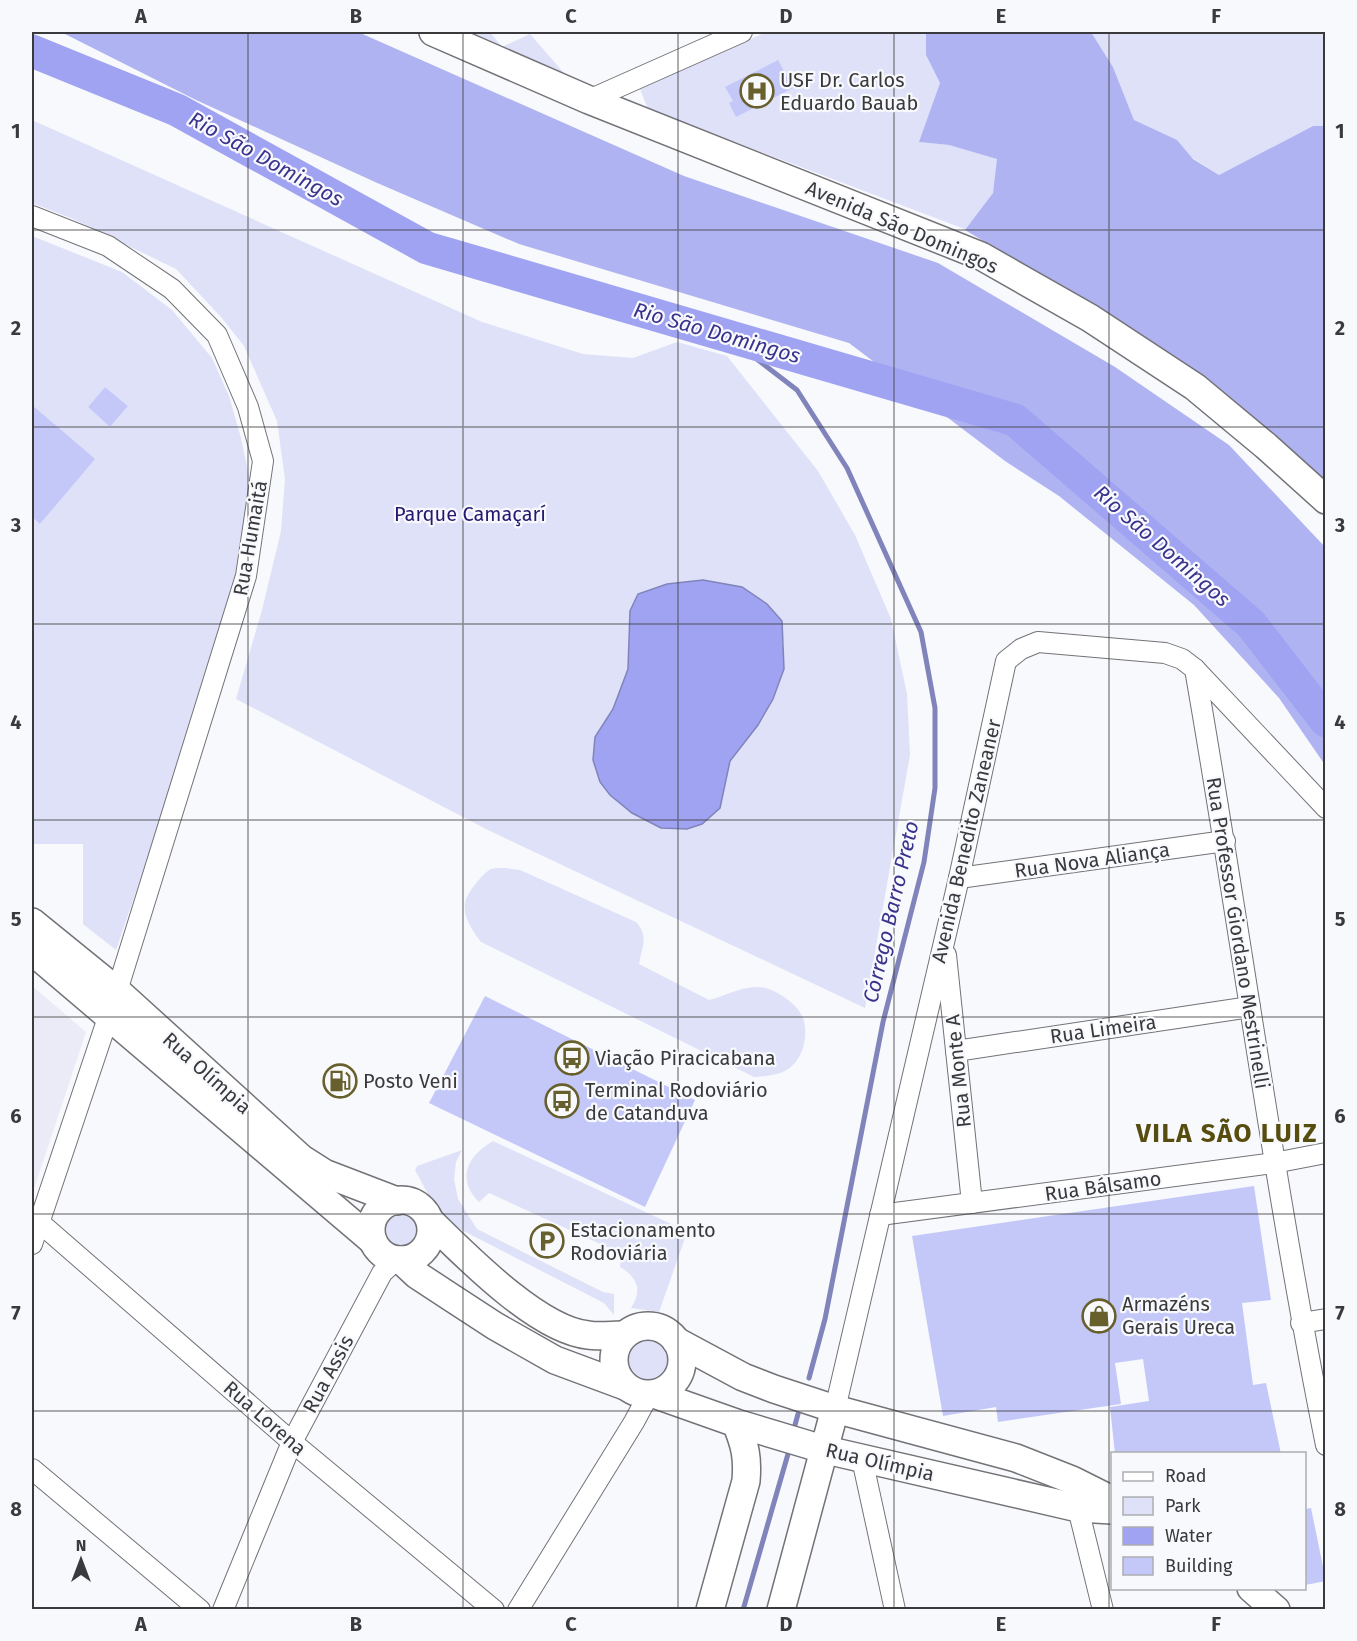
<svg xmlns="http://www.w3.org/2000/svg" width="1357" height="1641" font-family="'Fira Sans',sans-serif">
<rect width="100%" height="100%" fill="#f8f9fd"/>
<path fill="#eaebf7" d="M32,986l54,46 -54,163z"/>
<g fill="#dee1f8" fill-rule="evenodd">
<path d="M455,32h35l12,15 28,-13 41,47z"/>
<path d="M766,32h160v23l14,28 -20,59 29,3 49,14 -5,34 -26,37 -319,-121 -8,-20z"/>
<path d="M1091,32h234v94h-12l-94,49 -85,-55 -21,-53z"/>
<path d="M32,120l450,202 101,32 50,4 44,-16 50,14 91,115 37,64 36,84 16,75 3,61 -45,253 -377,-178 -252,-131 26,-89 19,-79 4,-52 -8,-58 -33,-75 -23,-29 -45,-48 -103,-50 -41,-16zM703,580l81,62v27l-11,30 -15,26 -28,36 -10,47 -125,-71 18,-28 15,-40 2,-58 9,-17 28,-10z"/>
<path d="M32,236l90,36 50,38 40,48 17,38 12,42 9,43 -14,118 -120,351 -33,-26v-80h-51v-327l8,7 54,-65 -20,-17 -42,51v-42l22,-27 -20,-17 -2,3zM105,387l23,19 -18,21 -22,-20z"/>
<path d="M505,868l15,2 116,52c13,14 6,25 3,42l70,36c16,-4 33,-14 50,-13 15,1 38,16 44,31 6,18 0,44 -18,53 -10,5 -21,5 -31,6l-273,-135c-8,-11 -18,-24 -16,-39 1,-9 18,-30 26,-34 3,-1 10,-1 14,-1z"/>
<path d="M493,1141l189,88 3,9 -26,74 -28,-4c12,-18 6,-31 -11,-41l1,-8 -1,-6 -131,-60 -10,9c-23,-23 -12,-46 14,-61z"/>
<path d="M462,1150l-6,12 -2,17 4,20 19,30 126,63 11,2v21l-10,-12 -162,-83 -27,-50 2,-4z"/>
<circle cx="403" cy="1228" r="20"/>
<circle cx="649" cy="1359" r="24"/>
</g>
<g fill="#afb3f2">
<path d="M61,32h297l326,144 254,87 177,104 114,78 96,102v218l-46,-67 -85,-93 -135,-109 -54,-35 -156,-118 -330,-99 -144,-62 -179,-82z"/>
<path d="M926,32h165l22,35 21,53 43,20 16,19 26,16 94,-49h12v356l-208,-161 -152,-91 28,-37 4,-34 -48,-14 -30,-3 21,-59 -14,-28z"/>
</g>
<path fill="#9fa3f2" stroke="#8184bb" stroke-width="1.5" d="M703,580l39,7 25,17 15,17 2,48 -11,30 -15,26 -28,36 -10,47 -18,16 -15,5 -26,-1 -29,-15 -22,-18 -10,-13 -7,-22 2,-23 18,-28 15,-40 2,-58 8,-17 29,-10z"/>
<g fill="none" stroke-linecap="round" stroke-linejoin="round">
<g stroke="#8184bb" stroke-width="5">
<path d="M723,333l74,57 50,78 74,164 14,76v80l-11,74 -41,160 -58,297 -16,59"/>
<path d="M795,1425l3,-11"/>
<path d="M743,1610l45,-156"/>
</g>
<path stroke="#9fa3f2" stroke-width="33" d="M32,51l145,59 250,138 588,172 236,204 75,97"/>
</g>
<g fill="#c4c8f9">
<path d="M778,60l15,28 -57,29 -7,-14 4,-2 -8,-14z"/>
<path d="M105,387l23,19 -18,21 -22,-20z"/>
<path d="M32,405l63,54 -55,65 -8,-7z"/>
<path d="M485,996l210,104 -50,107 -216,-104z"/>
<path d="M1254,1186l17,114 -29,3 11,82 13,-2 15,71h-166l-5,-47 39,-6 -6,-42 -28,4 6,41 -123,18 -2,-15 -53,9 -31,-180z"/>
<path d="M1311,1508l15,73 -21,4v-76z"/>
</g>
<g fill="none" stroke-linecap="round" stroke-linejoin="round">
<g stroke="#737377" stroke-width="22">
<g id="street">
<path d="M589,100l153,-68"/>
<path d="M32,216l76,30 64,43 45,46 31,72 15,54 -17,115 -129,415 -85,253"/>
<path d="M1195,669c45,258 79,518 131,776"/>
<path d="M959,878l266,-37"/>
<path d="M946,955l26,248"/>
<path d="M956,1051l294,-44"/>
<path d="M880,1215l394,-52 52,-10"/>
<path d="M39,1222l253,220 202,168"/>
<path d="M1301,1323l25,-4"/>
<path d="M835,1409l124,-531 47,-217 15,-12 17,-7 127,11 17,6 13,10 131,139"/>
<path d="M862,1459l33,151"/>
<path d="M32,1469l168,141"/>
<path d="M1075,1496l28,114"/>
<path d="M223,1610l69,-168 90,-169 14,-13"/>
<path d="M518,1610l116,-188 15,-28"/>
</g>
</g>
<g stroke="#737377" stroke-width="30">
<g id="secondary">
<path d="M433,32l156,68 392,156 109,62 105,69 71,59 60,54"/>
<path d="M32,922l85,69 185,168 22,14 73,28"/>
<path d="M32,951l341,290"/>
<circle cx="401" cy="1230" r="30"/>
<path d="M430,1221c36,35 108,109 158,114 11,2 24,0 36,0"/>
<path d="M401,1260l16,15 32,21 46,30 60,34 70,26"/>
<circle cx="648" cy="1360" r="34"/>
<path d="M676,1341l67,36 31,12 61,20 181,49 56,22 40,20"/>
<path d="M654,1394l82,29 90,27 252,58 34,2"/>
<path d="M1251,1588l25,22"/>
<path d="M710,1610l36,-129c2,-24 -1,-36 -10,-58"/>
<path d="M781,1610l54,-201"/>
</g>
</g>
<use href="#street" stroke="#fff" stroke-width="20"/>
<use href="#secondary" stroke="#fff" stroke-width="27"/>
</g>
<path fill="none" stroke="#3a3a3c" stroke-width="1.5" stroke-opacity="0.55" d="M248,32v1578M463,32v1578M678,32v1578M894,32v1578M1109,32v1578M32,230h1294M32,427h1294M32,624h1294M32,820h1294M32,1017h1294M32,1214h1294M32,1411h1294"/>
<defs>
<g id="hospital-ring" transform="scale(1.725)"><circle r="9.5" fill="#f8f9fd" stroke="#675f2c" stroke-width="1.5"/><path d="M-5-5h3v3.5h4V-5h3V5h-3V1.5h-4V5h-3Z" fill="#675f2c"/></g>
<g id="bus-ring" transform="scale(1.725)"><circle r="9.5" fill="#f8f9fd" stroke="#675f2c" stroke-width="1.5"/><path d="M-5-6H5V4H4V6H2V4H-2V6H-4V4H-5ZM-3.5-4V0h7V-4ZM-3.5 1.2v1.5H-2V1.2ZM2 1.2v1.5H3.5V1.2Z" fill="#675f2c"/></g>
<g id="fuel-ring" transform="scale(1.725)"><circle r="9.5" fill="#f8f9fd" stroke="#675f2c" stroke-width="1.5"/><path d="M-5.5-6h7V0h2V4h1.3V-2.5L3-4.5l.8-.8L6-3V5H2.5V1h-1V6h-7ZM-4.2-4.7v3.2H.2V-4.7Z" fill="#675f2c"/></g>
<g id="parking-ring" transform="scale(1.725)"><circle r="9.5" fill="#f8f9fd" stroke="#675f2c" stroke-width="1.5"/><path d="M-3.5-5.5H1a3.5 3.5 0 0 1 0 7H-1V5.5H-3.5ZM-1-3.4V-.6H.8a1.4 1.4 0 0 0 0-2.8Z" fill="#675f2c"/></g>
<g id="shop-ring" transform="scale(1.725)"><circle r="9.5" fill="#f8f9fd" stroke="#675f2c" stroke-width="1.5"/><path d="M-5-2.5h2.3a2.7 3.5 0 0 1 5.4 0H5L5.5 6h-11ZM-1.5-2.5h3a1.5 2.3 0 0 0-3 0Z" fill="#675f2c"/></g>
</defs>
<g fill-rule="evenodd">
<use href="#hospital-ring" x="757" y="91"/>
<use href="#bus-ring" x="572" y="1058"/>
<use href="#fuel-ring" x="340" y="1081"/>
<use href="#bus-ring" x="562" y="1101"/>
<use href="#parking-ring" x="547" y="1241"/>
<use href="#shop-ring" x="1099" y="1316"/>
</g>
<g text-anchor="middle" stroke-width="4.5" stroke-linejoin="round" paint-order="stroke">
<g font-size="20" fill="#3a3a3c" stroke="#f8f9fd" text-anchor="start">
<text x="780" y="87">USF Dr. Carlos<tspan x="780" dy="23">Eduardo Bauab</tspan></text>
<text x="595" y="1065">Viação Piracicabana</text>
<text x="363" y="1088">Posto Veni</text>
<text x="585" y="1097">Terminal Rodoviário<tspan x="585" dy="23">de Catanduva</tspan></text>
<text x="570" y="1237">Estacionamento<tspan x="570" dy="23">Rodoviária</tspan></text>
<text x="1122" y="1311">Armazéns<tspan x="1122" dy="23">Gerais Ureca</tspan></text>
</g>
<g font-size="20" fill="#3a3a3c" stroke="#f8f9fd">
<text transform="translate(902 227) rotate(23)" y="7">Avenida São Domingos</text>
<text transform="translate(250 538) rotate(-80)" y="7">Rua Humaitá</text>
<text transform="translate(966 841) rotate(-77)" y="7">Avenida Benedito Zaneaner</text>
<text transform="translate(1092 860) rotate(-8)" y="7">Rua Nova Aliança</text>
<text transform="translate(1238 933) rotate(81)" y="7">Rua Professor Giordano Mestrinelli</text>
<text transform="translate(1103 1029) rotate(-8)" y="7">Rua Limeira</text>
<text transform="translate(958 1071) rotate(-96)" y="7">Rua Monte A</text>
<text transform="translate(207 1073) rotate(42)" y="7">Rua Olímpia</text>
<text transform="translate(1103 1186) rotate(-8)" y="7">Rua Bálsamo</text>
<text transform="translate(328 1374) rotate(-62)" y="7">Rua Assis</text>
<text transform="translate(265 1418) rotate(41)" y="7">Rua Lorena</text>
<text transform="translate(880 1462) rotate(13)" y="7">Rua Olímpia</text>
</g>
<g font-size="20" fill="#261770" stroke="#f8f9fd">
<text x="470" y="521">Parque Camaçarí</text>
</g>
<g font-size="21" font-style="italic" fill="#3a328b" stroke="#f8f9fd">
<text transform="translate(266 159) rotate(29)" y="7">Rio São Domingos</text>
<text transform="translate(717 333) rotate(16)" y="7">Rio São Domingos</text>
<text transform="translate(1162 546) rotate(41)" y="7">Rio São Domingos</text>
<text transform="translate(891 912) rotate(-77)" y="7">Córrego Barro Preto</text>
</g>
<g font-size="26" font-weight="bold" letter-spacing="1.5" fill="#564d0e" stroke="#f8f9fd">
<text x="1227" y="1142">VILA SÃO LUIZ</text>
</g>
</g>
<rect width="1357" height="1641" fill="none" stroke="#f8f9fd" stroke-width="66"/>
<rect x="1111" y="1452" width="195" height="138" fill="#f8f9fd" stroke="#acadb0" stroke-width="1.5"/>
<rect x="1123" y="1472" width="30" height="9" fill="#ffffff" stroke="#acadb0" stroke-width="1.5"/>
<text x="1165" y="1482" font-size="18" fill="#3a3a3c">Road</text>
<rect x="1123" y="1497" width="30" height="18" fill="#dee1f8" stroke="#acadb0" stroke-width="1.5"/>
<text x="1165" y="1512" font-size="18" fill="#3a3a3c">Park</text>
<rect x="1123" y="1527" width="30" height="18" fill="#9fa3f2" stroke="#acadb0" stroke-width="1.5"/>
<text x="1165" y="1542" font-size="18" fill="#3a3a3c">Water</text>
<rect x="1123" y="1557" width="30" height="18" fill="#c4c8f9" stroke="#acadb0" stroke-width="1.5"/>
<text x="1165" y="1572" font-size="18" fill="#3a3a3c">Building</text>
<g transform="translate(81 1560)" stroke="#f8f9fd" stroke-width="4.5" paint-order="stroke">
<path d="M0-4.5L10 22L0 15L-10 22Z" fill="#3a3a3c"/>
<text y="-9" font-size="16" font-weight="bold" text-anchor="middle" fill="#3a3a3c">N</text>
</g>
<rect x="33" y="33" width="1291" height="1575" fill="none" stroke="#3a3a3c" stroke-width="2"/>
<g font-size="20" text-anchor="middle" font-weight="bold" fill="#3a3a3c">
<text x="141" y="23">A</text>
<text x="356" y="23">B</text>
<text x="571" y="23">C</text>
<text x="786" y="23">D</text>
<text x="1001" y="23">E</text>
<text x="1216" y="23">F</text>
<text x="16" y="138">1</text>
<text x="1340" y="138">1</text>
<text x="16" y="335">2</text>
<text x="1340" y="335">2</text>
<text x="16" y="532">3</text>
<text x="1340" y="532">3</text>
<text x="16" y="729">4</text>
<text x="1340" y="729">4</text>
<text x="16" y="926">5</text>
<text x="1340" y="926">5</text>
<text x="16" y="1123">6</text>
<text x="1340" y="1123">6</text>
<text x="16" y="1320">7</text>
<text x="1340" y="1320">7</text>
<text x="16" y="1516">8</text>
<text x="1340" y="1516">8</text>
<text x="141" y="1631">A</text>
<text x="356" y="1631">B</text>
<text x="571" y="1631">C</text>
<text x="786" y="1631">D</text>
<text x="1001" y="1631">E</text>
<text x="1216" y="1631">F</text>
</g>
</svg>
